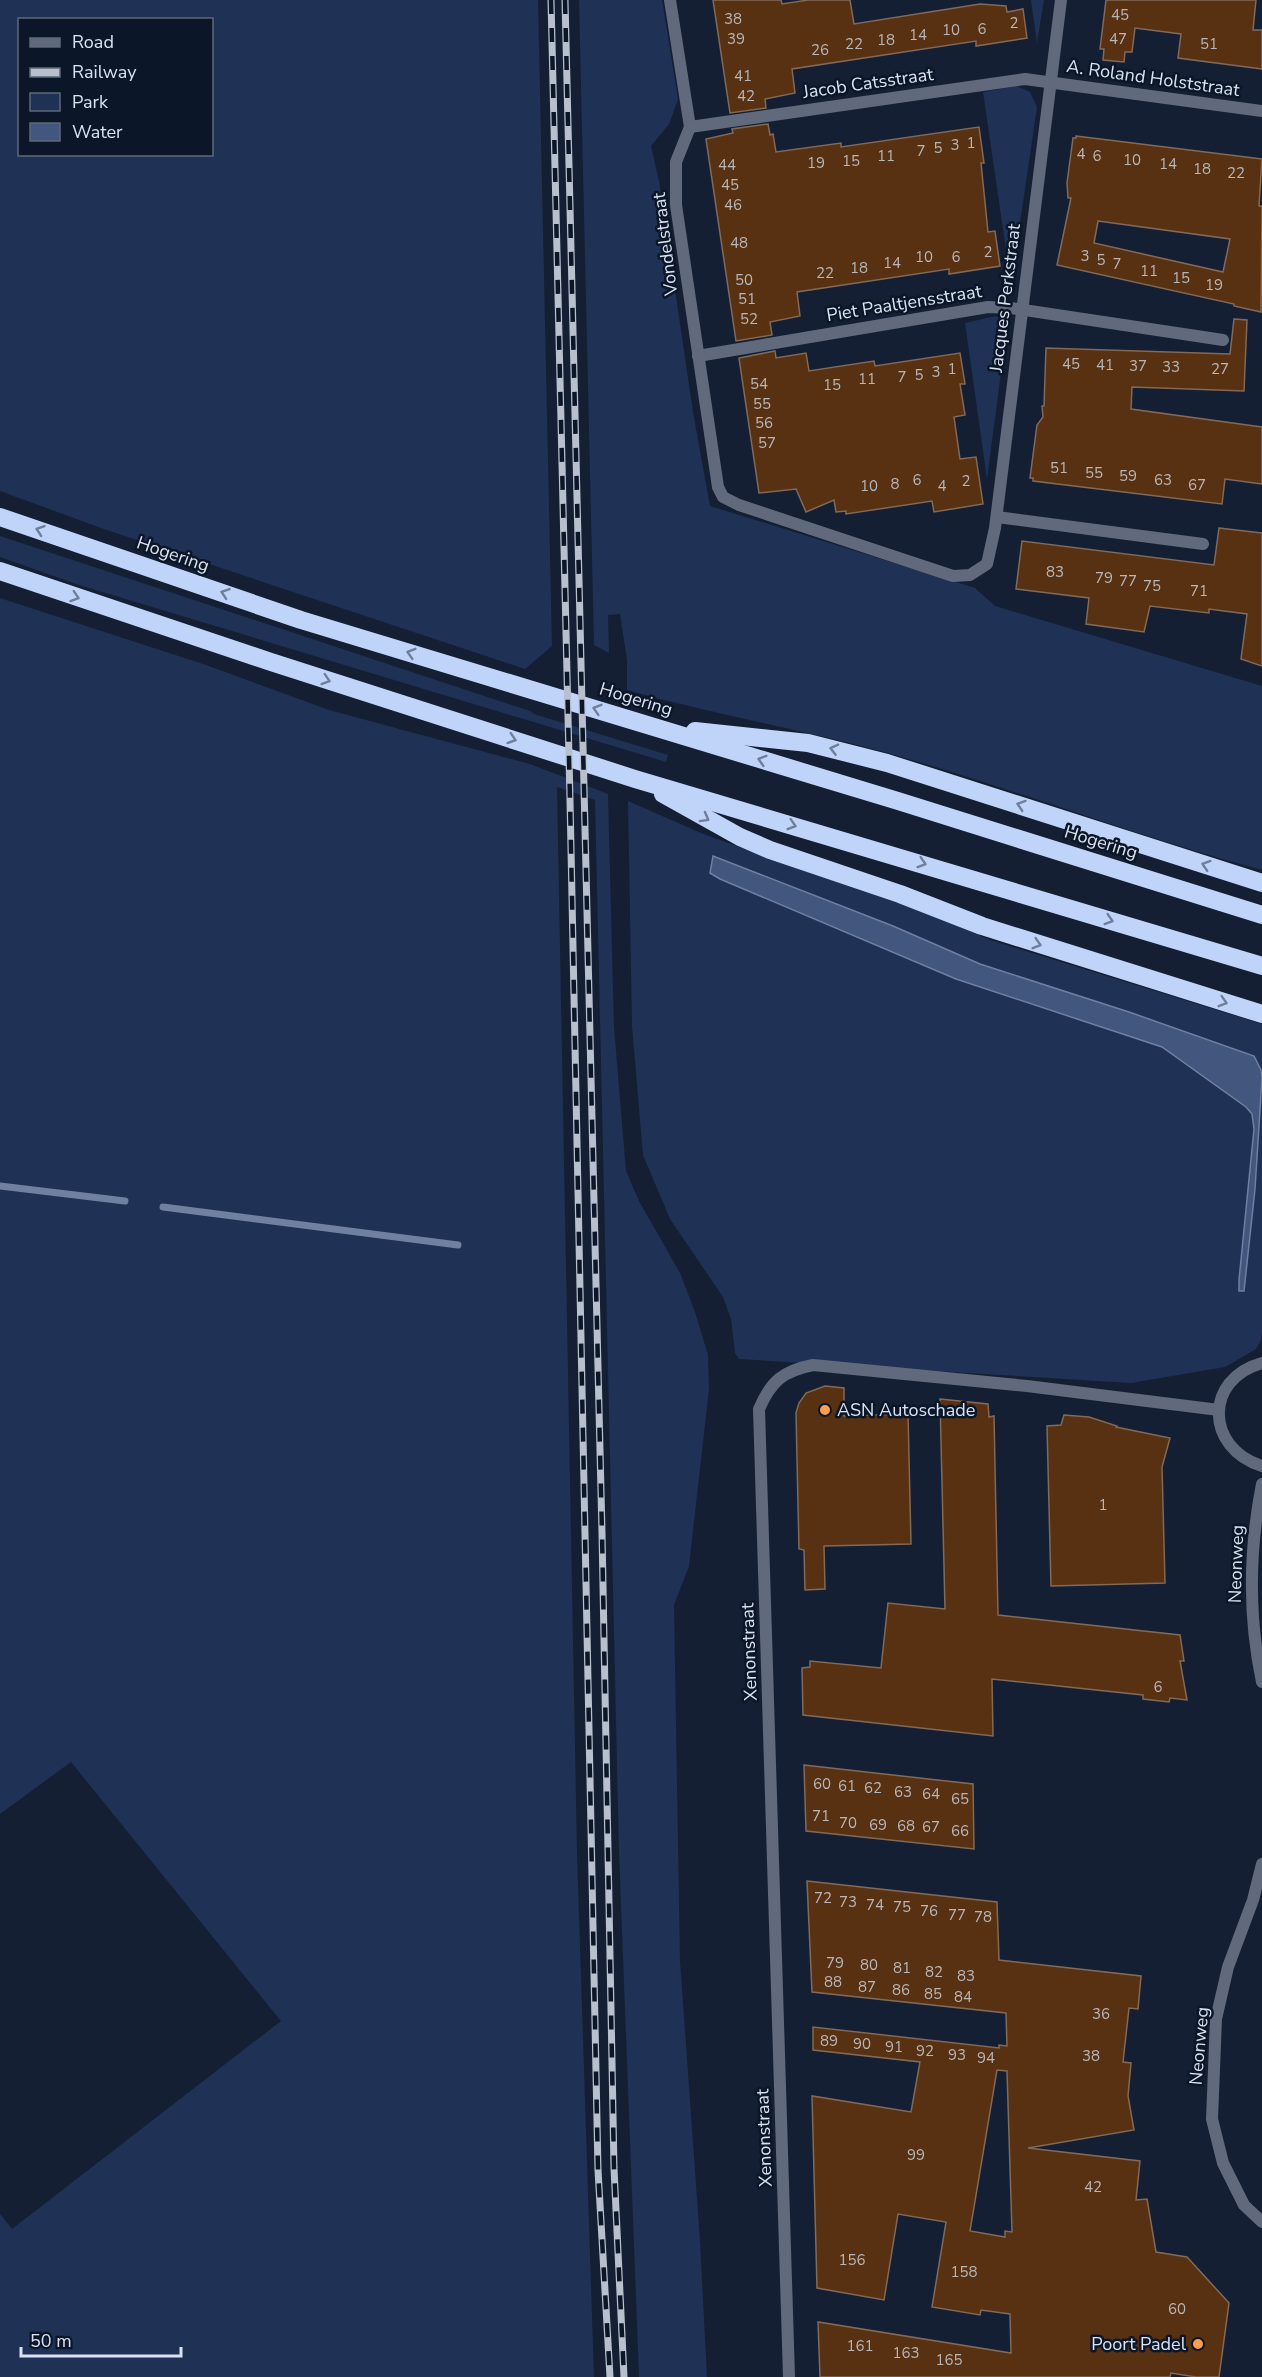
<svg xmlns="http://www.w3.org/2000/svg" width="1262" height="2377" font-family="'Nunito Sans',sans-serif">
<rect width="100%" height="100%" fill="#151f33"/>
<g fill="#1f3155" fill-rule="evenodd">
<path d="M0,0h538l14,646 -27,23 -424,-141 -101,-37zM20,20h192v134h-192z"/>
<path d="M579,0h83l16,99 -9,25 -18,22 8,35 34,231 17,94 265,82 20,18 267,80v184c-128,-34 -251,-83 -378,-118 -85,-23 -172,-38 -257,-62v-30l-7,-46 -12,1 1,38 -15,-8z"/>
<path d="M1031,0h13l-7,43z"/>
<path d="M1017,86l13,6 7,15 -26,177 -28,-192z"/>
<path d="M996,316l11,11 -20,152 -22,-156z"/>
<path d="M0,536l530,175 4,3 134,41 -2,7 -587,-177 -79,-28z"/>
<path d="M0,598l206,67 123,45 201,54 78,30 6,233 12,144 13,30 41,72 15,39 13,43 1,34 -20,177 -15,39 6,356 20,280 7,136h-68l-20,-525 -24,-1052 -38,-13 20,1066 17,524h-594v-163l12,15 269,-208 -210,-259 -71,52z"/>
<path d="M628,801l73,32 112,41 91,28 86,38 272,84v308l-1,8 -5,9 -31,18 -94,16 -392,-24 -4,-6 -4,-34 -8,-22 -53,-78 -27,-64 -11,-129zM715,856l178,70 87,38 149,48 125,44 7,14 1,8 -7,111 -11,101h-5v-10l15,-151 -2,-15 -6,-7 -84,-60 -206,-68 -236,-100 -10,-6z"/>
</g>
<path fill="#42567e" stroke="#7080a0" stroke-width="1.5" d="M713,856l180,70 87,38 149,48 125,44 7,14 1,8 -7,111 -11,102h-5v-11l15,-151 -2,-15 -6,-7 -84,-60 -206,-68 -236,-100 -10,-6z"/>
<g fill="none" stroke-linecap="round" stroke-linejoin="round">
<g stroke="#7080a0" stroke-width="7">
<path d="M0,1186l125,15"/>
<path d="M163,1207l295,38"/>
</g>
</g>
<g fill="#573112" stroke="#826a58" stroke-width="1.5" fill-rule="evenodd">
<path d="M713,0h68l1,4 26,-4h42l4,24 126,-20 26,2 1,6 16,-3 4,29 -51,8v-5l-184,28 3,24 -30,6 1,9 -36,5z"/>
<path d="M1106,0h150l-3,30h9v39l-84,-11 3,-24 -46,-6 -3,24h-7l-1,10 -21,-2 1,-11h-4z"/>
<path d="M768,124l2,11 3,-1 3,18 65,-9v4l138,-20 5,36h-3l7,69 7,-1 5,35 -51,8v-5l-152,23 3,24 -30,6 2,13 -36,6 -30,-202 27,-6 -1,-4z"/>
<path d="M1076,136l186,23 -3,47h3l-1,106 -27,-6v-2l-177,-39 14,-67h-3l-1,-15 6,-45h3zM1098,221l132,18 -7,33 -129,-29z"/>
<path d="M1234,319l13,1 -3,71 -112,-4 -1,22 131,18v57l-37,-5 -3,25 -189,-23v-3h-3l7,-53 6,-8 -1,-11h2l2,-58 184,6z"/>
<path d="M775,351l1,7 30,-5 3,18 65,-10 1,5 85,-13 5,31h-5l5,31 -11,2 6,42 16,-2 7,47 -49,8 -2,-11 -86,13v-3l-10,1 -2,-12 -28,12 -10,-23 -37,4 -20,-135z"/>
<path d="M1219,528l43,5v133l-21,-7 6,-45 -38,-5v4l-59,-7 -6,26 -58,-8 3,-26 -73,-9 6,-48 192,24z"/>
<path d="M825,1386l19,2v28l64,-2 3,130 -87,2 1,43 -20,1 -1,-40 -5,-1 -3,-136 3,-10 7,-10z"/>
<path d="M940,1399l48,5 1,13 5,-1 4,199 182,20 4,26h-4l7,39 -17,-2 -1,4 -26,-3v-4l-151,-16 1,57 -190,-21 -1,-47 8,-1v-6l71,7 7,-65 57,6z"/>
<path d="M1064,1415l25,2 28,9 -1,1 54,11 -8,29 3,116 -114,3 -4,-160 14,-1z"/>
<path d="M804,1765l169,19 1,65 -168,-18z"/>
<path d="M807,1881l190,21 2,58 142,16 -3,33 -9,-1 -6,54 8,1 -3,33 6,34 -106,18 112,13 -4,39 11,-1 9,53 31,5 42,46 -10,74h-23l-25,-4 -1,4h-350l-2,-55 193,31 -1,-39 -29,-4 -1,5 -48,-8 14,-85 -48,-8 -14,86 -67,-12 -5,-192 99,16 9,-50 -107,-12v-23l186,21v-3l8,1 -1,-33 -194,-21zM997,2070l10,1 5,161 -7,-1v6l-35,-6z"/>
</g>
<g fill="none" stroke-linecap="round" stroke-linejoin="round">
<g stroke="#606a7c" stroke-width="12">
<path d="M670,0l20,127 -14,35v43l42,282 5,10 16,8 214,71 17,-1 17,-11 8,-36 66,-528"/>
<path d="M690,127l335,-48 237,32"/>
<path d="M698,356l290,-49 23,1 212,32"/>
<path d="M997,517l206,27"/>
<path d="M1262,1363c-58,16 -57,85 0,103"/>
<path d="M1262,1484c-13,66 -14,132 0,198"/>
<path d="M1262,1864l-9,36 -25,67 -12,52 -4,100 11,44 21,42 18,17"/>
<path d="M789,2377l-30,-968c12,-28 24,-38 54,-44l214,21 192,24"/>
</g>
<g stroke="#c0d4f9" stroke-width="18">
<path d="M0,517l301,103 597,181 364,114"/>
<path d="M0,571l271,91 364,117 627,187"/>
<path d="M695,731l113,12 79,20 375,120"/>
<path d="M663,794l77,43 30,13 130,44 82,32 280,88"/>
</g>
<g stroke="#b8c0ce" stroke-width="7">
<g id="rail">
<path d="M551,0l19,800 28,1370 12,207"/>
<path d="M565,0l37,1533 12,635 10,209"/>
</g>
</g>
<use href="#rail" stroke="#0c1629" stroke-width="4.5" stroke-dasharray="14" stroke-linecap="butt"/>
</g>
<defs><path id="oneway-chevron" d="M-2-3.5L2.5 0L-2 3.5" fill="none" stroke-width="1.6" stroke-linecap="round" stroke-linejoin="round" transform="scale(1.5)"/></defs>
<g stroke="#6f7e9b">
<use href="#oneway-chevron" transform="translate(40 530) rotate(-161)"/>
<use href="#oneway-chevron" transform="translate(225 593) rotate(-161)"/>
<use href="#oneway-chevron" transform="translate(75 597) rotate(18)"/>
<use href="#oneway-chevron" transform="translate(411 653) rotate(-163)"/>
<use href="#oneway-chevron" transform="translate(326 680) rotate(18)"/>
<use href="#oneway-chevron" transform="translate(597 709) rotate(-163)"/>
<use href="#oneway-chevron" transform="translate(512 739) rotate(18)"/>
<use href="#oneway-chevron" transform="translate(834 749) rotate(-166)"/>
<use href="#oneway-chevron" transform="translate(762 760) rotate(-163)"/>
<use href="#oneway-chevron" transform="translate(1021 805) rotate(-162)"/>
<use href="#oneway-chevron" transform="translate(705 818) rotate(29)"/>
<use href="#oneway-chevron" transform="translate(792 825) rotate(17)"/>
<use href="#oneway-chevron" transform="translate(922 863) rotate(17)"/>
<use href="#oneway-chevron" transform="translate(1206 865) rotate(-162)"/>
<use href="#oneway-chevron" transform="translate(1109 920) rotate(17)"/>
<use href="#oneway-chevron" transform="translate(1037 944) rotate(17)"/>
<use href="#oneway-chevron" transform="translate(1223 1002) rotate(17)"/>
</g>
<g fill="#fb9e52" stroke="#0c1629" stroke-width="2">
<circle cx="825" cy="1410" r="6"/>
<circle cx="1198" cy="2344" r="6"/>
</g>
<g text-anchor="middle" stroke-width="5" stroke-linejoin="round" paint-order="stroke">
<g font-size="15" fill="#b9b6b8">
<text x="1120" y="20">45</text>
<text x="733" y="24">38</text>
<text x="1014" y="28">2</text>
<text x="982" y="34">6</text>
<text x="951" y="35">10</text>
<text x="918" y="40">14</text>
<text x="736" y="44">39</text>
<text x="1118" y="44">47</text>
<text x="886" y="45">18</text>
<text x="854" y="49">22</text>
<text x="1209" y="49">51</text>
<text x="820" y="55">26</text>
<text x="743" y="81">41</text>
<text x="746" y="101">42</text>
<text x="971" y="148">1</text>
<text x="955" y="150">3</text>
<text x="938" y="153">5</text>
<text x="921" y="156">7</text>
<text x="1081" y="159">4</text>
<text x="886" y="161">11</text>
<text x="1097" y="161">6</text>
<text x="1132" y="165">10</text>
<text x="851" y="166">15</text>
<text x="816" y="168">19</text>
<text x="1168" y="169">14</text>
<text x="727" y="170">44</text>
<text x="1202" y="174">18</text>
<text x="1236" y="178">22</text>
<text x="730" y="190">45</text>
<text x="733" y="210">46</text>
<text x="739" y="248">48</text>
<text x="988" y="257">2</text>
<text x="1085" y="261">3</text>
<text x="924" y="262">10</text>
<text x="956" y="262">6</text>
<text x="1101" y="265">5</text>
<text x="892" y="268">14</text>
<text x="1117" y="269">7</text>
<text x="859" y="273">18</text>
<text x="1149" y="276">11</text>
<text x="825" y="278">22</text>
<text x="1181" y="283">15</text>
<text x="744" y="285">50</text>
<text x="1214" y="290">19</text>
<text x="747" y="304">51</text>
<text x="749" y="324">52</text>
<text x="1071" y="369">45</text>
<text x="1105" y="370">41</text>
<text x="1138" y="371">37</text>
<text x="1171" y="372">33</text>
<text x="952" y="374">1</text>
<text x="1220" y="374">27</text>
<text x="936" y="377">3</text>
<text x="919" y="380">5</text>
<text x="902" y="382">7</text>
<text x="867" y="384">11</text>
<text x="759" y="389">54</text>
<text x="832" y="390">15</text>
<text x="762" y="409">55</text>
<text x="764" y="428">56</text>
<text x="767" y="448">57</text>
<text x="1059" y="473">51</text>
<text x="1094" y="478">55</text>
<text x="1128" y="481">59</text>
<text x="917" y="485">6</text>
<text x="1163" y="485">63</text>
<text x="966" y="486">2</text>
<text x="895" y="489">8</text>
<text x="1197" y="490">67</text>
<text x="869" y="491">10</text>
<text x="942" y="491">4</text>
<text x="1055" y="577">83</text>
<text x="1104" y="583">79</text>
<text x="1128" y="586">77</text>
<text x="1152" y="591">75</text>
<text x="1199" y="596">71</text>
<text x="1103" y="1510">1</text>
<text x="1158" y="1692">6</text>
<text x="822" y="1789">60</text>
<text x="847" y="1791">61</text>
<text x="873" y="1793">62</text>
<text x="903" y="1797">63</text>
<text x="931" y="1799">64</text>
<text x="960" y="1804">65</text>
<text x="821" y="1821">71</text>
<text x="848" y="1828">70</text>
<text x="878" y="1830">69</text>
<text x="906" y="1831">68</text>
<text x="931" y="1832">67</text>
<text x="960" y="1836">66</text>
<text x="823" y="1903">72</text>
<text x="848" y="1907">73</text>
<text x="875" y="1910">74</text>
<text x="902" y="1912">75</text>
<text x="929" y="1916">76</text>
<text x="957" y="1920">77</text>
<text x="983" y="1922">78</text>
<text x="835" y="1968">79</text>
<text x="869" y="1970">80</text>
<text x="902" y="1973">81</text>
<text x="934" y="1977">82</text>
<text x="966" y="1981">83</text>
<text x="833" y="1987">88</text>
<text x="867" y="1992">87</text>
<text x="901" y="1995">86</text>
<text x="933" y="1999">85</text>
<text x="963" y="2002">84</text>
<text x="1101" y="2019">36</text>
<text x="829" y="2046">89</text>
<text x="862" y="2049">90</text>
<text x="894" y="2052">91</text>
<text x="925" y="2056">92</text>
<text x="957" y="2060">93</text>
<text x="1091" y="2061">38</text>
<text x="986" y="2063">94</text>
<text x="916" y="2160">99</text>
<text x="1093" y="2192">42</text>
<text x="852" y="2265">156</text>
<text x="964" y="2277">158</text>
<text x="1177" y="2314">60</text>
<text x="860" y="2351">161</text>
<text x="906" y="2358">163</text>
<text x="949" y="2365">165</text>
</g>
<g font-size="18" fill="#dae2ef" stroke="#0c1629">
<text transform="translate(1153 78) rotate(8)" y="6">A. Roland Holststraat</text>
<text transform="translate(868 83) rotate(-8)" y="6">Jacob Catsstraat</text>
<text transform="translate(665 244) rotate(-97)" y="6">Vondelstraat</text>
<text transform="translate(1005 298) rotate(-83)" y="6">Jacques Perkstraat</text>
<text transform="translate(904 303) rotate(-9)" y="6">Piet Paaltjensstraat</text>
<text transform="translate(173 554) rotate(19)" y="6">Hogering</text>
<text transform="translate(636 699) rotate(17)" y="6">Hogering</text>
<text transform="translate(1101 842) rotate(17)" y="6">Hogering</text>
<text transform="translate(1236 1564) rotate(-88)" y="6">Neonweg</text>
<text transform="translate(749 1652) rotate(-92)" y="6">Xenonstraat</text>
<text transform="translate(1199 2046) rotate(-85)" y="6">Neonweg</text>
<text transform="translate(764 2138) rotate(-92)" y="6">Xenonstraat</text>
</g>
<g font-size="18" fill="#dae2ef" stroke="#0c1629" text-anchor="start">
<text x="837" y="1416">ASN Autoschade</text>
<text x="1186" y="2350" text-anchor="end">Poort Padel</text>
</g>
</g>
<rect x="18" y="18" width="195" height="138" fill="#0c1629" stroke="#5e6878" stroke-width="1.5"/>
<rect x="30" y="38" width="30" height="9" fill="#606a7c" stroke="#5e6878" stroke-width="1.5"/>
<text x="72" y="48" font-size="18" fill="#dae2ef">Road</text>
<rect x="30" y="68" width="30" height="9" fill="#b8c0ce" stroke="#5e6878" stroke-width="1.5"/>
<text x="72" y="78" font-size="18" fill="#dae2ef">Railway</text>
<rect x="30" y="93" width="30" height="18" fill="#1f3155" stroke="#5e6878" stroke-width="1.5"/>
<text x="72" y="108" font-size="18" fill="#dae2ef">Park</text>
<rect x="30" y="123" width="30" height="18" fill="#42567e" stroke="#5e6878" stroke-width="1.5"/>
<text x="72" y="138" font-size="18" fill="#dae2ef">Water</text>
<path d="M21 2347v9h160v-9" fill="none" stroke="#dae2ef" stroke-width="3"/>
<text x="30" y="2347" font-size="18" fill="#dae2ef" stroke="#0c1629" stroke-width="4.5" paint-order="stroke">50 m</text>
</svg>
